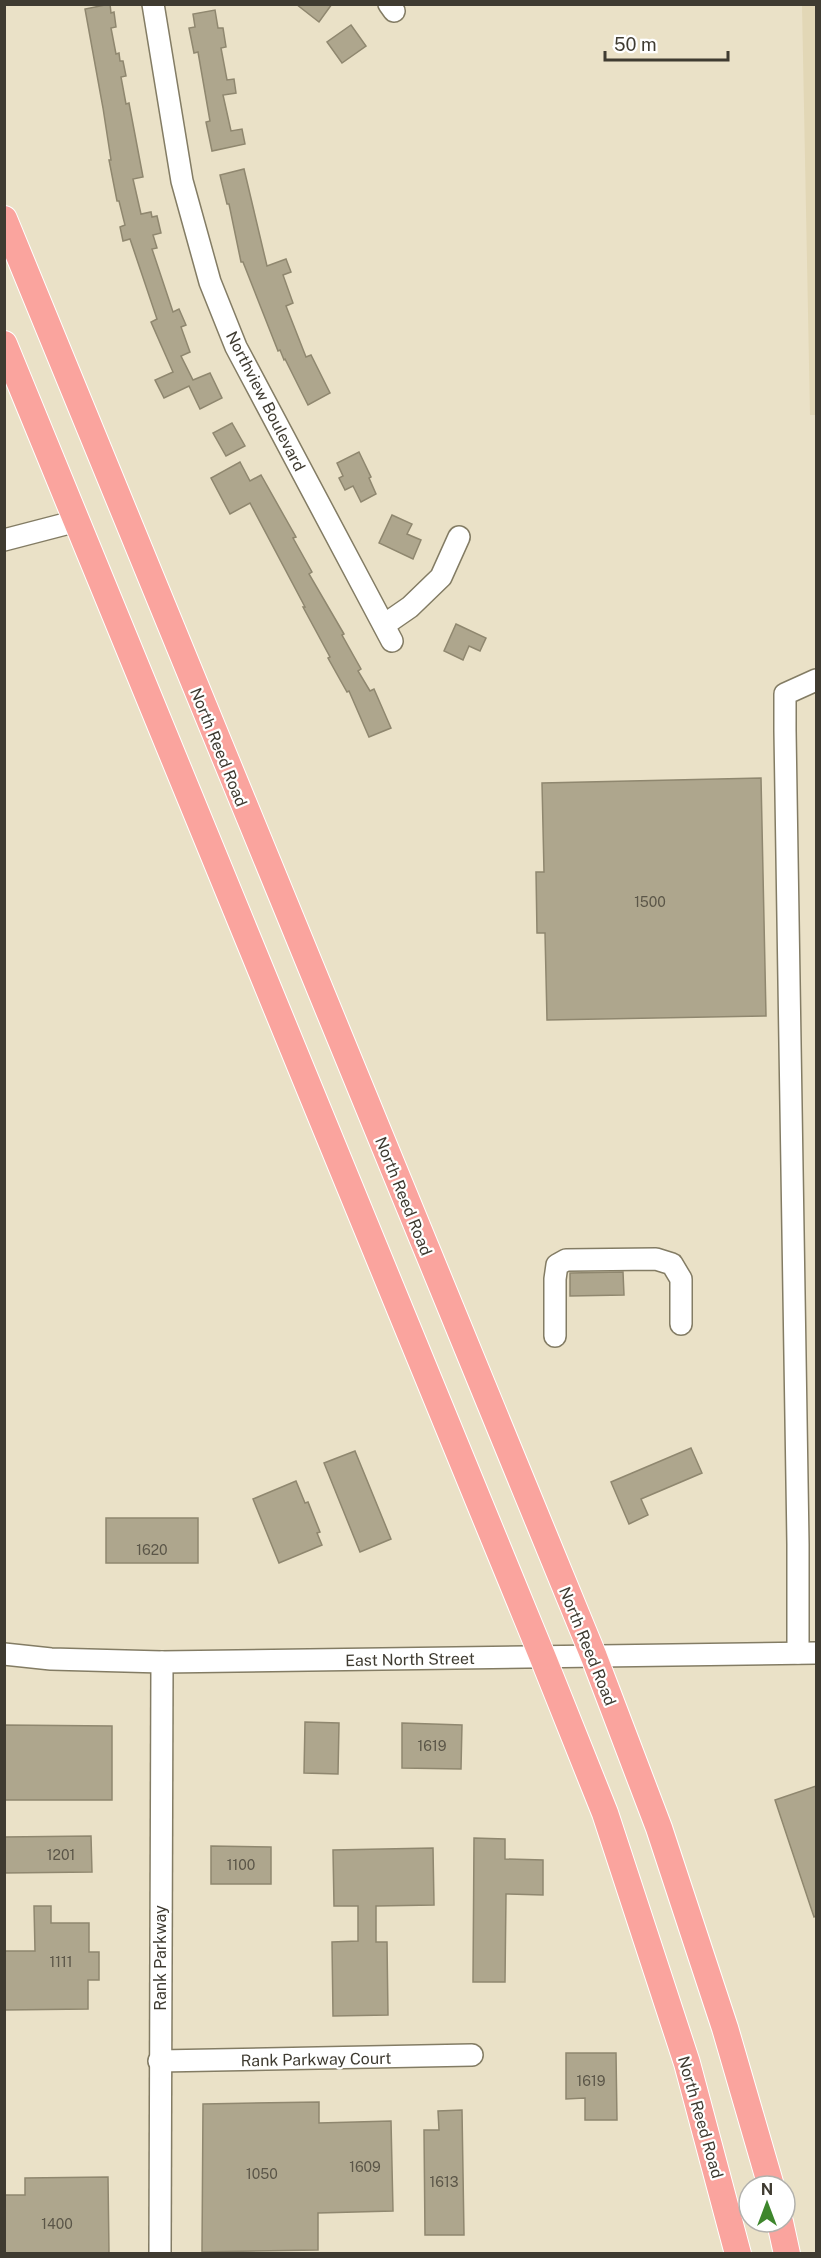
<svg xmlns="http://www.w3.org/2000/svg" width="821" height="2258" font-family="'Public Sans',sans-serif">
<rect width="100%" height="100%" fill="#eae1c7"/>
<path fill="#e2d7b6" d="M802,5h14v410h-6z"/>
<g fill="#aea68d" stroke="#8f876f" stroke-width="1.5">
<path d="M110,4l1,9 3,-1 2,15 -5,1 5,26 3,-1 1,8h3l3,15 -5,1 5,27 3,-1 14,74 -10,2 8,35 10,-2 1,5 5,-1 4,17 -8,2 4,13 -5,1 21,63 6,-3 7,16 -5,2 9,25 -9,4 12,24 17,-7 12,25 -22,11 -11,-23 -25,12 -9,-18 18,-8 -22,-50 6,-3 -27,-80 -7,2 -3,-14 5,-2 -6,-24h-2l-8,-41h2l-8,-52 -18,-99z"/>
<path d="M296,4h36l-13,18z"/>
<path d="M215,10l3,18h5l3,19 -5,1 6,32 7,-1 2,14 -13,2 8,36 11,-2 3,15 -33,7 -6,-29 4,-1 -12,-69 -4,1 -5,-25 6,-1 -2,-13z"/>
<path d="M351,25l15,21 -24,17 -15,-21z"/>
<path d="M244,169l23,97 19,-7 5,13 -8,3 10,28 -7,3 20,51 5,-2 19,38 -22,12 -23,-46 -1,1 -4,-10 -2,1 -35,-89h-2l-12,-58h-2l-7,-29z"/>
<path d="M232,423l13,23 -19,10 -13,-23z"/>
<path d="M359,452l12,25 -2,1 7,16 -15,8 -8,-16 -8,4 -6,-12 4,-2 -6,-13z"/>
<path d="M240,462l10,19 11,-6 35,62 -3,1 19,34 -3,2 35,60 -2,1 19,34 -3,2 12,20 4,-2 17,39 -22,9 -20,-46 -2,1 -19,-34 2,-1 -27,-50h2l-55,-104 -20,11 -19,-36z"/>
<path d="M392,515l20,9 -5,10 14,6 -8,19 -34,-16z"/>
<path d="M456,624l30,14 -6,13 -11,-5 -6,14 -19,-9z"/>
<path d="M761,778l5,238 -219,4 -2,-87h-8l-1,-61h8l-2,-89z"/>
<path d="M623,1272l1,23 -54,1v-23z"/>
<path d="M691,1448l11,25 -61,26 7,16 -19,9 -18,-42z"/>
<path d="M355,1451l36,88 -31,13 -36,-89z"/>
<path d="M296,1481l9,22 3,-1 12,30 -3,1 5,12 -43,18 -26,-64z"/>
<rect x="106" y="1518" width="92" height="45"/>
<path d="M305,1722l34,1 -1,51 -34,-1z"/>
<path d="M402,1723l60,2 -1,44 -59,-1z"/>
<path d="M4,1725l108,1v74h-108z"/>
<path d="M816,1786v130l-2,1 -39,-117z"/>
<path d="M91,1836l1,36 -88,1v-36z"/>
<path d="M474,1838l31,1v20l38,1v35l-37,-1 -1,88h-32z"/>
<path d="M211,1846l60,1v37h-60z"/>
<path d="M433,1848l1,57 -58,1v36h11l1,73 -55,1 -1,-74 26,-1v-35h-24l-1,-56z"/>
<path d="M34,1906h17v17h38v29h10v28h-11v29l-84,1v-59h31z"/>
<path d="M566,2053h50l1,67h-32v-22l-19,1z"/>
<path d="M319,2102v21l72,-2 2,90 -75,2v37l-116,2 1,-148z"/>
<path d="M462,2110l2,125h-39l-1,-105h15l-1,-19z"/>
<path d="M108,2177l1,76h-105v-58h21v-17z"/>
</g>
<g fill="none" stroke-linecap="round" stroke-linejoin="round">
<g stroke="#837c64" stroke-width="24">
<g id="minor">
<path d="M153,4l29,177 28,101 26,65 156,294"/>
<path d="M389,4l5,7"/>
<path d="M4,540l73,-19"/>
<path d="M384,625l26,-18 31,-30 18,-40"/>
<path d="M555,1336v-57l2,-14 9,-5 90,-1 16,5 9,15v45"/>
<path d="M798,1653v-109l-13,-813v-37l31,-14"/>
<path d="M4,1654l47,5 111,3 654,-9"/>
<path d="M159,2061l313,-6"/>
<path d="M160,2254l2,-592"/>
</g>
</g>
<g stroke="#fff" stroke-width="28">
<g id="major">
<path d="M4,219l590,1438 65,171 66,200 46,158"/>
<path d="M4,344l539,1314 62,155 82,250 51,191"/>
<path d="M780,2222l7,32"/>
</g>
</g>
<use href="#minor" stroke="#fff" stroke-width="21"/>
<use href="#major" stroke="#faa49e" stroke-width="26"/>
</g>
<g text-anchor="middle" stroke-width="4.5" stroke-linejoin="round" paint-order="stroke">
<g font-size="14" fill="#5b5648">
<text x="650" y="907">1500</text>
<text x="152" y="1555">1620</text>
<text x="432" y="1751">1619</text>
<text x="61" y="1860">1201</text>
<text x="241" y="1870">1100</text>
<text x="61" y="1967">1111</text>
<text x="591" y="2086">1619</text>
<text x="365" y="2172">1609</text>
<text x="262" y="2179">1050</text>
<text x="444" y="2187">1613</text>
<text x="57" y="2229">1400</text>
</g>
<g font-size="16" fill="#3f3b31" stroke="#fff">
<text transform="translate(266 401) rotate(63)" y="6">Northview Boulevard</text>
<text transform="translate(219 747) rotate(68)" y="6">North Reed Road</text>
<text transform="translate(404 1196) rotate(68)" y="6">North Reed Road</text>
<text transform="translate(588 1646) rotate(68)" y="6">North Reed Road</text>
<text transform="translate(410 1659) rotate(-1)" y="6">East North Street</text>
<text transform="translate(160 1958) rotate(-90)" y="6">Rank Parkway</text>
<text transform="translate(316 2059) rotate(-1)" y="6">Rank Parkway Court</text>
<text transform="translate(701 2117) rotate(74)" y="6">North Reed Road</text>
</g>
</g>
<rect width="821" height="2258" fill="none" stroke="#3f3b31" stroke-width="12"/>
<g transform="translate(767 2204)"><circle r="28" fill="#ffffff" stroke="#b2b1ad" stroke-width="1.5"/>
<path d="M0-4.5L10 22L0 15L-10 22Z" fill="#3e862c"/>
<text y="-9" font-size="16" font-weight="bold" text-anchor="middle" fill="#3f3b31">N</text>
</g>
<path d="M605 51v9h123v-9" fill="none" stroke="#3f3b31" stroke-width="3"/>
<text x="614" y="51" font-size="18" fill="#3f3b31" stroke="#ffffff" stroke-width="4.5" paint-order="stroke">50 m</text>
</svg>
